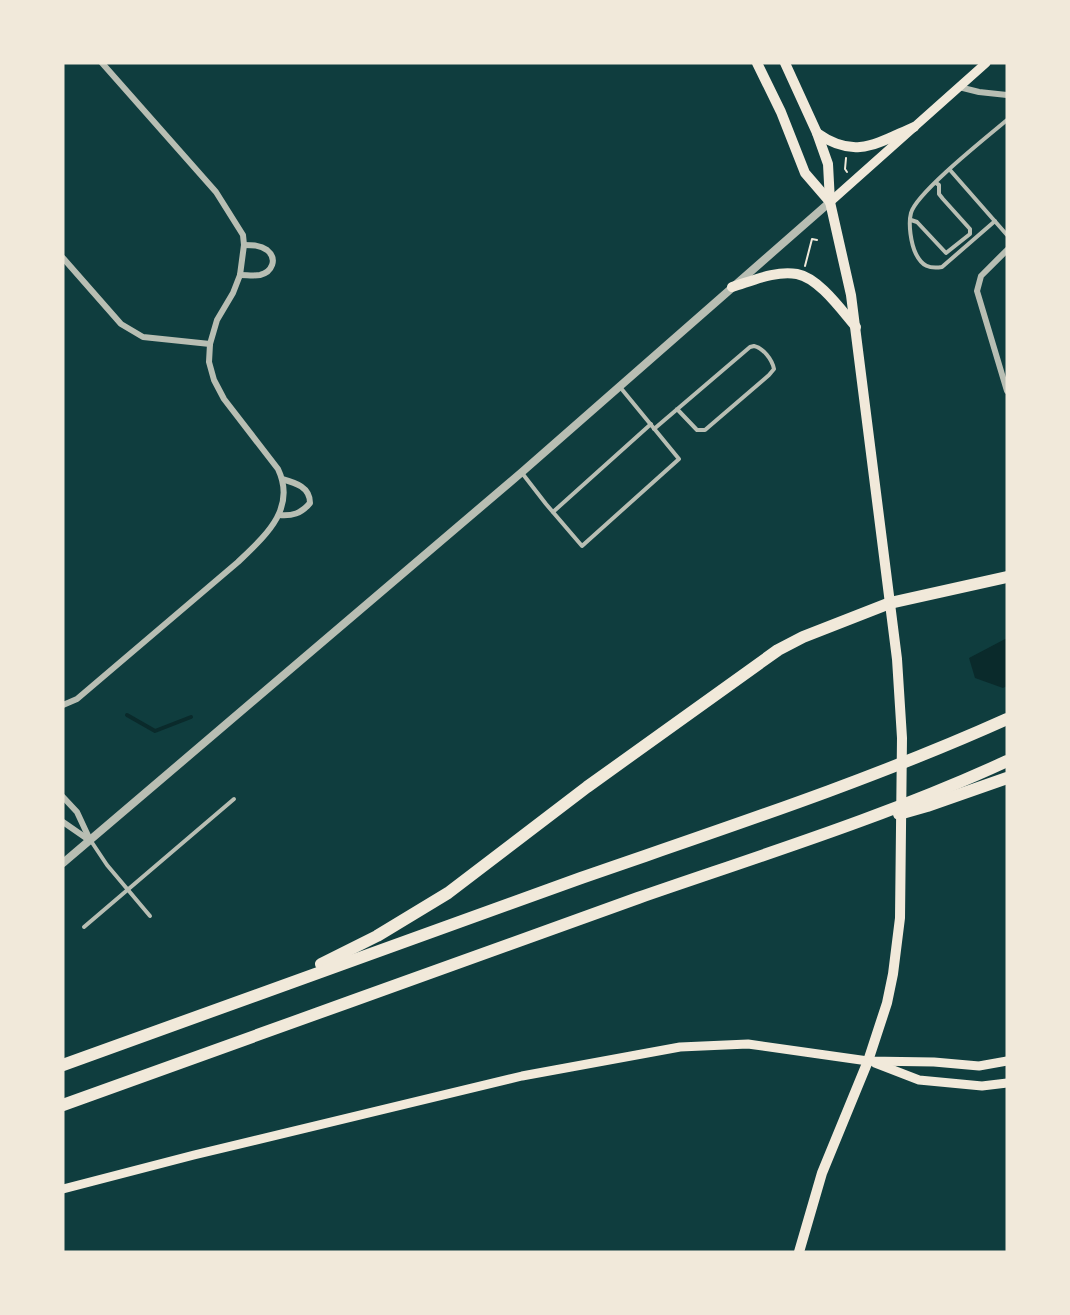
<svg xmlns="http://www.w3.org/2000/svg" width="1070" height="1315" font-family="'Golos Text',sans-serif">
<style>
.water{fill:#0a2a2b}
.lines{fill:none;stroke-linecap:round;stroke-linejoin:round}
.stream{stroke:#0a2a2b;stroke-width:4}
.path{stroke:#f1e9da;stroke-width:2}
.service{stroke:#b8beb3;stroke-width:4}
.minor{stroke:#b8beb3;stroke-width:6}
.tertiary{stroke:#b8beb3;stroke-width:8}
.secondary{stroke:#f1e9da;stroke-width:9}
.primary{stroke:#f1e9da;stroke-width:10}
.motorway{stroke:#f1e9da;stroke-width:12}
</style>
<rect width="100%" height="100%" fill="#0f3d3e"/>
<polygon class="water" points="1007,638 1007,686 1003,688 975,678 969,658"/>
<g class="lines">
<polyline class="stream" points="127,715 155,731 191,717"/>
<g class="path">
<polyline points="846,158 845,169 847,172"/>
<polyline points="805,266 812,239 817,240"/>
</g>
<g class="service">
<polyline points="950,170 1007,235"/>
<polyline points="911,220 917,222 946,253 970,234 970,229 943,199 939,194 939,185 936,183"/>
<path d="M995,221L942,267C929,269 922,266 916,254C911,244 908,224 911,213C916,193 988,136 1007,120"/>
<path d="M654,429L750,347L754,346C763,348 772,359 774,369L769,375L705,430H697L677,409"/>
<polyline points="522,473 546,504 582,546 679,459 620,387"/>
<polyline points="553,512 651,424"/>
<polyline points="91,841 107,865 150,916"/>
<polyline points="84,927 234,799"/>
</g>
<g class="minor">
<polyline points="959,87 979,92 1007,95"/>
<polyline points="1007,250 981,276 977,291 1007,391"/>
<polyline points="63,258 121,324 143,337 210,344"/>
<path d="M240,275C247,275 254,276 260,275C272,272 278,259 267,250C260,245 252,245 244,245"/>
<path d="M279,515C292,516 301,514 310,503C310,487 296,483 282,479"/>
<path d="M63,705L77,699L238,562C265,536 297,509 278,469L224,399L214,380L209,362L210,344L217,320L233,293L240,275L244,245L243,235L216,192L102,63"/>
<polyline points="63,797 77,812 90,840"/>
<polyline points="63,822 89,840"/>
</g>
<polyline class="tertiary" points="63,863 522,472 830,202"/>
<g class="secondary">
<polyline points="830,202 986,63"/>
<polyline points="875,1063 919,1080 982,1086 1007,1083"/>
<polyline points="63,1189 194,1155 522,1076 680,1047 748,1044 868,1061 934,1062 979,1066 1007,1061"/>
</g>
<g class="primary">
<polyline points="757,63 781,112 805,173 830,202"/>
<polyline points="785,63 817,133 828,164 830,202 851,295 897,659 902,738 900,918 893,974 887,1003 868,1061 822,1173 799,1252"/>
<path d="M817,133C855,160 877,143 914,127"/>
<path d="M732,287C752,281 776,270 797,274C819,278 842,311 856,327"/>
</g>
<g class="motorway">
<polyline points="899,814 927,806 1007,778"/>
<polyline points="321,964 377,936 448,893 587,787 778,650 803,637 890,603 1007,577"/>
<path d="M63,1065C236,1003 408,939 581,878C725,828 869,781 1007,719"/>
<path d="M63,1105C255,1037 446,966 638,898C762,855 888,816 1007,761"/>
</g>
</g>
<rect width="1070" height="1315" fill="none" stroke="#f1e9da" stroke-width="129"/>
</svg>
